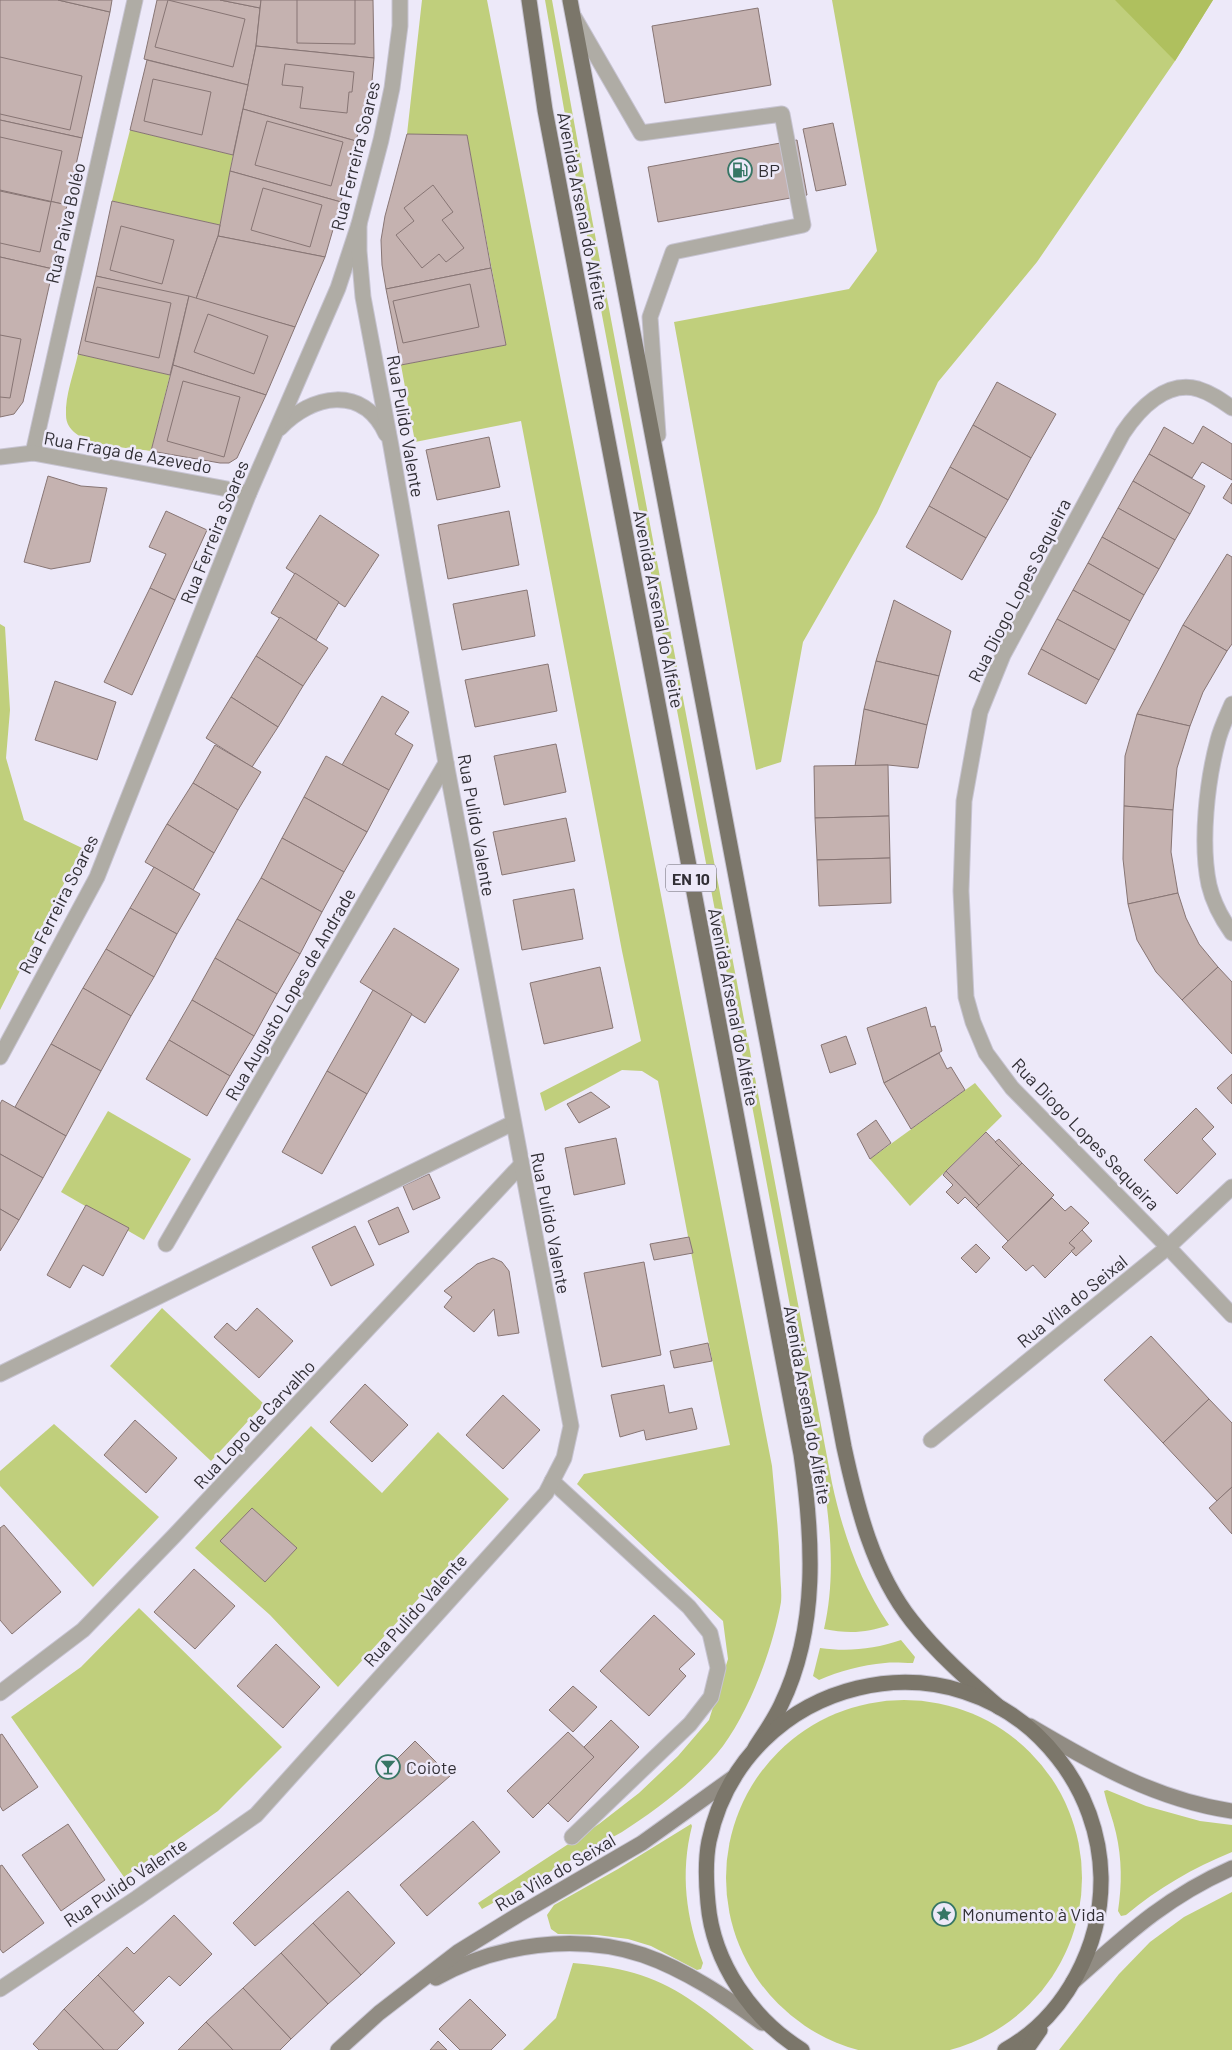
<svg xmlns="http://www.w3.org/2000/svg" width="1232" height="2050" font-family="Barlow,sans-serif">
<style>
.green{fill:#c0cf7c}
.forest{fill:#afc05e}
.building{fill:#c5b2b0;stroke:#877574}
.lines{fill:none;stroke-linecap:round;stroke-linejoin:round}
.service-casing{stroke:#c7c4d2;stroke-width:17}
.pedestrian-casing{stroke:#c7c4d2;stroke-width:17}
.minor-casing{stroke:#c7c4d2;stroke-width:17}
.secondary-casing{stroke:#c7c4d2;stroke-width:17}
.primary-casing{stroke:#c7c4d2;stroke-width:17}
.service{stroke:#afaca5;stroke-width:15}
.pedestrian{stroke:#afaca5;stroke-width:15}
.minor{stroke:#afaca5;stroke-width:15}
.secondary{stroke:#918c83;stroke-width:15}
.primary{stroke:#7b766a;stroke-width:15}
.labels{text-anchor:middle;dominant-baseline:central;stroke-width:5;stroke-linejoin:round;paint-order:stroke}
.shield{fill:#ede9f9;stroke:#696770;stroke-width:1}
.shield-label{font-size:16px;font-weight:bold;fill:#312f35}
.street-label{font-size:18px;fill:#312f35;stroke:#ede9f9}
.poi-label{font-size:18px;fill:#312f35;stroke:#ede9f9;text-anchor:start}
</style>
<rect width="100%" height="100%" fill="#ede9f9"/>
<g class="green">
<path d="M422,0H487L772,1466C775,1500 779,1534 780,1568C780,1579 782,1591 781,1602C773,1648 750,1709 723,1746C698,1779 656,1810 622,1832L482,1909L478,1903L599,1824L639,1793L678,1756L709,1720L728,1659L723,1621L577,1484L584,1474L730,1445C704,1325 682,1203 658,1081L642,1071L622,1070L545,1111L540,1093L641,1041L622,951L521,421L415,442L401,365L506,345L467,136L407,134Z"/>
<path d="M545,0H552L584,177L832,1483C843,1534 860,1582 889,1625C867,1633 848,1634 824,1629C835,1582 831,1532 824,1485L576,178Z"/>
<polygon points="832,0 1213,0 1175,61 1037,262 938,382 877,513 803,642 781,762 756,770 674,322 849,289 877,251"/>
<polygon points="130,130 233,155 220,225 112,201"/>
<path d="M78,354L170,375L151,451C127,447 66,447 66,415C65,395 74,373 78,354Z"/>
<polygon points="0,624 5,627 10,710 6,758 24,820 82,848 0,1010"/>
<polygon points="975,1083 1002,1116 910,1206 870,1159"/>
<polygon points="108,1111 191,1159 144,1240 61,1192"/>
<polygon points="162,1308 264,1404 211,1461 110,1366"/>
<polygon points="54,1424 159,1517 93,1587 0,1486 0,1471"/>
<polygon points="311,1426 382,1493 438,1432 509,1499 338,1687 270,1615 195,1548"/>
<polygon points="139,1608 282,1747 218,1811 124,1877 11,1717 81,1667"/>
<path d="M901,1640L915,1657L913,1663C903,1663 894,1662 885,1663C861,1665 840,1671 819,1680L813,1676L820,1648C849,1652 874,1649 901,1640Z"/>
<circle cx="904" cy="1878" r="178"/>
<path d="M1107,1790L1146,1806L1200,1821L1232,1825V1852C1193,1868 1158,1888 1126,1915L1121,1916L1118,1911C1122,1885 1122,1859 1116,1833C1113,1819 1107,1805 1104,1791Z"/>
<path d="M691,1824L692,1826C680,1873 686,1918 703,1963L701,1969L697,1970L651,1946L628,1939L597,1935L558,1934L551,1929L547,1915L554,1905L618,1869Z"/>
<polygon points="1232,1892 1232,2050 1059,2050 1119,1974 1150,1942 1184,1917"/>
<path d="M573,1963C594,1965 614,1967 634,1973C681,1986 718,2020 754,2050H523L556,2018Z"/>
</g>
<polygon class="forest" points="1115,0 1213,0 1175,61"/>
<g class="building">
<polygon points="0,0 58,0 110,12 82,138 0,120"/>
<polygon points="58,0 112,0 110,12"/>
<polygon points="157,0 220,0 260,8 256,46 248,85 144,59"/>
<polygon points="168,0 245,19 233,67 155,47"/>
<polygon points="220,0 261,0 260,8"/>
<polygon points="261,0 373,0 374,58 256,46"/>
<polygon points="297,0 355,0 355,44 297,43"/>
<polygon points="758,8 771,85 665,103 652,26"/>
<polygon points="256,46 374,58 372,81 356,141 243,109"/>
<polygon points="0,57 82,76 70,130 0,114"/>
<polygon points="147,60 248,85 233,155 130,130"/>
<polygon points="285,64 354,72 352,92 349,92 347,113 300,108 303,87 282,85"/>
<polygon points="153,79 211,92 202,135 144,121"/>
<polygon points="243,109 356,141 341,202 230,171"/>
<polygon points="0,120 82,138 67,205 0,190"/>
<polygon points="267,121 343,142 331,186 255,165"/>
<polygon points="833,123 846,185 816,191 803,129"/>
<polygon points="407,134 467,135 491,268 386,289 382,265 381,240 385,216"/>
<polygon points="0,137 62,151 51,202 0,191"/>
<polygon points="797,140 807,195 658,222 648,167"/>
<polygon points="230,171 341,202 325,257 218,236"/>
<polygon points="433,185 453,212 442,220 464,248 446,262 439,254 422,268 396,235 414,221 404,208"/>
<polygon points="263,188 322,205 310,247 251,230"/>
<polygon points="0,190 67,205 53,269 0,257"/>
<polygon points="0,191 51,202 40,252 0,243"/>
<polygon points="112,201 220,225 218,236 196,299 96,276"/>
<polygon points="121,226 174,240 162,284 110,270"/>
<polygon points="218,236 325,257 295,327 196,299"/>
<polygon points="0,257 53,269 23,402 14,414 0,417"/>
<polygon points="491,268 506,345 401,365 386,289"/>
<polygon points="96,276 189,296 170,375 78,354"/>
<polygon points="470,284 479,327 403,343 393,301"/>
<polygon points="97,287 171,303 159,358 85,341"/>
<polygon points="189,296 295,327 266,395 173,365"/>
<polygon points="208,314 268,336 254,374 194,352"/>
<polygon points="0,335 21,339 10,398 0,397"/>
<polygon points="173,365 266,395 237,458 229,463 220,463 151,451"/>
<polygon points="183,381 240,397 224,457 167,441"/>
<polygon points="997,382 1056,414 1031,458 973,425"/>
<polygon points="973,425 1031,458 1008,500 950,467"/>
<polygon points="1203,426 1232,444 1232,480 1202,462 1192,478 1149,454 1164,427 1193,444"/>
<polygon points="489,437 500,487 437,500 426,450"/>
<polygon points="1149,454 1205,486 1190,514 1133,481"/>
<polygon points="950,467 1008,500 986,538 929,506"/>
<polygon points="48,476 81,486 107,488 90,562 51,569 24,562"/>
<polygon points="1133,481 1190,514 1175,540 1118,508"/>
<polygon points="1232,483 1232,504 1223,498"/>
<polygon points="929,506 986,538 962,580 906,547"/>
<polygon points="1118,508 1175,540 1159,569 1102,537"/>
<polygon points="166,511 207,530 175,600 150,588 166,554 149,547"/>
<polygon points="509,511 519,565 448,579 438,525"/>
<polygon points="320,515 379,555 345,607 286,568"/>
<polygon points="1102,537 1159,569 1144,595 1088,563"/>
<polygon points="1227,554 1232,557 1232,644 1227,651 1183,625"/>
<polygon points="1088,563 1144,595 1130,621 1073,590"/>
<polygon points="295,573 339,602 316,640 271,613"/>
<polygon points="150,588 175,600 132,695 104,682"/>
<polygon points="527,590 535,636 462,650 453,604"/>
<polygon points="1073,590 1130,621 1115,650 1057,619"/>
<polygon points="894,600 951,631 939,676 876,661"/>
<polygon points="280,617 328,648 303,686 256,656"/>
<polygon points="1057,619 1115,650 1099,680 1041,649"/>
<polygon points="1183,625 1227,651 1203,692 1190,726 1137,714"/>
<polygon points="1041,649 1099,680 1086,704 1028,674"/>
<polygon points="256,656 303,686 278,727 231,697"/>
<polygon points="876,661 939,676 927,725 864,709"/>
<polygon points="548,664 557,711 475,727 465,680"/>
<polygon points="55,681 116,702 97,760 35,740"/>
<polygon points="382,696 409,712 395,734 413,745 389,790 342,765"/>
<polygon points="231,697 278,727 252,767 206,738"/>
<polygon points="864,709 927,725 918,768 888,765 855,766"/>
<polygon points="1137,714 1190,726 1177,768 1173,810 1124,806 1125,756"/>
<polygon points="556,744 566,792 504,805 494,756"/>
<polygon points="215,745 261,772 238,810 193,783"/>
<polygon points="326,756 389,790 367,832 304,797"/>
<polygon points="888,765 889,816 815,818 814,766"/>
<polygon points="193,783 238,810 214,853 167,824"/>
<polygon points="304,797 367,832 344,872 282,838"/>
<polygon points="1124,806 1173,810 1171,852 1178,893 1128,904 1123,859"/>
<polygon points="889,816 890,858 817,860 815,818"/>
<polygon points="566,818 575,861 502,875 493,832"/>
<polygon points="167,824 214,853 193,890 145,862"/>
<polygon points="282,838 344,872 322,912 261,878"/>
<polygon points="890,858 891,903 819,906 817,860"/>
<polygon points="154,867 200,894 177,934 130,908"/>
<polygon points="261,878 322,912 300,954 237,919"/>
<polygon points="574,889 583,939 522,950 513,900"/>
<polygon points="1178,893 1186,918 1199,944 1218,967 1182,1000 1156,972 1137,940 1128,904"/>
<polygon points="130,908 177,934 154,977 106,949"/>
<polygon points="237,919 300,954 277,994 215,958"/>
<polygon points="394,928 459,969 425,1023 360,982"/>
<polygon points="106,949 154,977 131,1016 83,988"/>
<polygon points="215,958 277,994 254,1036 192,1000"/>
<polygon points="600,967 613,1028 544,1044 530,983"/>
<polygon points="1218,967 1232,982 1232,1054 1182,1000"/>
<polygon points="83,988 131,1016 101,1071 51,1044"/>
<polygon points="373,990 412,1014 367,1094 327,1071"/>
<polygon points="192,1000 254,1036 230,1076 169,1040"/>
<polygon points="926,1007 931,1027 935,1026 942,1051 884,1083 867,1028"/>
<polygon points="846,1036 856,1064 830,1073 821,1045"/>
<polygon points="169,1040 230,1076 207,1116 146,1079"/>
<polygon points="51,1044 101,1071 66,1136 15,1107"/>
<polygon points="939,1053 947,1069 951,1067 965,1090 911,1129 884,1083"/>
<polygon points="327,1071 367,1094 322,1174 282,1152"/>
<polygon points="1232,1074 1232,1104 1217,1088"/>
<polygon points="591,1092 610,1107 579,1123 567,1104"/>
<polygon points="2,1100 66,1136 43,1178 0,1154 0,1104"/>
<polygon points="1196,1108 1214,1127 1202,1139 1216,1154 1177,1194 1144,1160"/>
<polygon points="876,1120 891,1143 870,1159 857,1134"/>
<polygon points="986,1132 1019,1166 979,1205 946,1171"/>
<polygon points="616,1138 625,1184 574,1195 565,1148"/>
<polygon points="999,1139 1022,1163 1019,1166 995,1142"/>
<polygon points="0,1154 43,1178 19,1220 0,1209"/>
<polygon points="1022,1163 1054,1195 1008,1241 976,1208"/>
<polygon points="946,1171 979,1205 976,1208 965,1197 958,1204 946,1192 953,1185 943,1175"/>
<polygon points="429,1174 440,1198 413,1210 403,1186"/>
<polygon points="1052,1198 1065,1211 1071,1206 1089,1223 1069,1243 1075,1248 1045,1278 1033,1265 1026,1271 1002,1247"/>
<polygon points="86,1205 129,1228 103,1276 83,1265 70,1288 47,1275"/>
<polygon points="398,1207 409,1232 379,1245 368,1221"/>
<polygon points="0,1209 19,1220 0,1251"/>
<polygon points="355,1226 374,1265 331,1286 312,1247"/>
<polygon points="1082,1230 1092,1241 1076,1256 1071,1251 1075,1248 1069,1243"/>
<polygon points="689,1237 693,1253 654,1260 650,1244"/>
<polygon points="976,1244 990,1258 976,1273 961,1258"/>
<polygon points="493,1258 502,1262 509,1271 519,1333 498,1336 494,1309 474,1332 444,1307 452,1297 444,1291 477,1264"/>
<polygon points="644,1262 661,1355 602,1367 584,1273"/>
<polygon points="257,1308 293,1341 259,1378 214,1337 227,1323 236,1331"/>
<polygon points="1151,1336 1209,1399 1163,1443 1104,1380"/>
<polygon points="708,1343 712,1361 674,1368 670,1351"/>
<polygon points="365,1384 408,1425 372,1462 330,1422"/>
<polygon points="664,1385 669,1413 692,1408 697,1429 646,1440 644,1430 620,1437 611,1395"/>
<polygon points="503,1395 540,1430 503,1469 466,1435"/>
<polygon points="1209,1399 1232,1423 1232,1487 1217,1501 1163,1443"/>
<polygon points="135,1420 177,1458 146,1493 104,1455"/>
<polygon points="1232,1487 1232,1534 1209,1508"/>
<polygon points="252,1508 297,1548 265,1582 220,1541"/>
<polygon points="4,1525 61,1592 12,1634 0,1620 0,1528"/>
<polygon points="194,1569 235,1606 195,1649 154,1612"/>
<polygon points="654,1615 695,1654 679,1669 686,1676 649,1716 600,1671"/>
<polygon points="276,1644 320,1687 283,1728 237,1686"/>
<polygon points="573,1686 597,1707 573,1732 549,1710"/>
<polygon points="611,1720 639,1747 568,1822 548,1803 594,1757 584,1747"/>
<polygon points="568,1732 594,1757 533,1818 507,1791"/>
<polygon points="2,1734 38,1787 3,1811 0,1806 0,1735"/>
<polygon points="415,1741 450,1776 255,1946 233,1923"/>
<polygon points="473,1821 500,1852 427,1916 400,1885"/>
<polygon points="68,1824 105,1880 61,1911 22,1855"/>
<polygon points="2,1865 44,1923 3,1953 0,1949 0,1866"/>
<polygon points="348,1891 395,1943 361,1975 313,1923"/>
<polygon points="174,1915 212,1954 180,1986 169,1976 133,2012 98,1975 127,1947 134,1954"/>
<polygon points="313,1923 361,1975 328,2004 281,1953"/>
<polygon points="281,1953 328,2004 291,2039 243,1988"/>
<polygon points="98,1975 144,2023 117,2050 104,2050 64,2009"/>
<polygon points="243,1988 291,2039 280,2050 233,2050 206,2022"/>
<polygon points="470,1999 506,2035 491,2050 460,2050 439,2029"/>
<polygon points="64,2009 104,2050 39,2050 33,2044"/>
<polygon points="206,2022 233,2050 178,2050"/>
<polygon points="438,2041 447,2050 430,2050"/>
</g>
<g class="lines">
<g class="service-casing">
<g id="service">
<polyline points="574,17 641,133 782,114 803,225 673,252 650,317 658,435"/>
<polyline points="552,1481 689,1607 710,1633 718,1668 711,1697 690,1724 572,1837"/>
</g>
</g>
<g class="pedestrian-casing">
<polyline id="pedestrian" points="0,1374 513,1123"/>
</g>
<g class="minor-casing">
<g id="minor">
<path d="M1232,408C1221,400 1211,393 1198,389C1166,380 1139,409 1123,433L1003,655L980,712L964,801L961,891L966,997L973,1022L986,1053L1012,1088L1168,1247L1232,1315"/>
<path d="M280,428C311,395 363,384 386,434"/>
<polyline points="33,453 135,0"/>
<polyline points="0,457 33,453 249,493"/>
<path d="M1232,704C1227,716 1221,728 1218,740C1207,781 1200,843 1209,885C1213,902 1222,919 1232,933"/>
<polyline points="0,1057 97,877 249,493 338,288 359,224 381,140 392,88 400,26 400,0"/>
<polyline points="166,1244 446,763"/>
<polyline points="931,1440 1168,1247 1232,1187"/>
<polyline points="0,1693 83,1630 174,1536 521,1165"/>
<polyline points="0,1989 137,1898 256,1815 546,1493 564,1458 571,1426 446,763 391,446 363,297 359,251 359,224"/>
</g>
</g>
<g class="secondary-casing">
<g id="secondary">
<path d="M1030,1726C1094,1764 1157,1800 1232,1811"/>
<path d="M436,1978C497,1944 576,1933 643,1955C686,1970 726,1997 762,2023"/>
<path d="M1073,1982C1126,1935 1166,1897 1232,1868"/>
<polyline points="338,2050 379,2013 458,1952 518,1915 642,1843 734,1777"/>
</g>
</g>
<g class="primary-casing">
<g id="primary">
<path d="M529,0L545,110L801,1454C813,1537 819,1627 781,1705C774,1720 764,1734 755,1748"/>
<path d="M570,0L844,1447C857,1507 873,1572 912,1621C937,1653 968,1680 999,1707"/>
<path d="M802,2050C752,2019 713,1963 708,1903C706,1882 705,1861 709,1841C744,1677 954,1625 1058,1758C1085,1792 1100,1834 1101,1877C1102,1945 1066,2016 1005,2050"/>
<polyline points="1026,2050 1040,2030"/>
</g>
</g>
<use href="#service" class="service"/>
<use href="#pedestrian" class="pedestrian"/>
<use href="#minor" class="minor"/>
<use href="#secondary" class="secondary"/>
<use href="#primary" class="primary"/>
</g>
<defs>
<g id="fuel-ring" transform="scale(1.25)"><circle r="9.5" fill="#ede9f9" stroke="#377665" stroke-width="1.5"/><path d="M-5.5-6h7V0h2V4h1.3V-2.5L3-4.5l.8-.8L6-3V5H2.5V1h-1V6h-7ZM-4.2-4.7v3.2H.2V-4.7Z" fill="#377665"/></g>
<g id="bar-ring" transform="scale(1.25)"><circle r="9.5" fill="#ede9f9" stroke="#377665" stroke-width="1.5"/><path d="M-6-5H6L.8 .8V4.5H3.5V6h-7V4.5H-.8V.8Z" fill="#377665"/></g>
<g id="sight-ring" transform="scale(1.25)"><circle r="9.5" fill="#ede9f9" stroke="#377665" stroke-width="1.5"/><path d="M0-6L1.8-2.2L6-1.7L2.9 1.2L3.7 5.4L0 3.3L-3.7 5.4L-2.9 1.2L-6-1.7L-1.8-2.2Z" fill="#377665"/></g>
</defs>
<g fill-rule="evenodd">
<use href="#fuel-ring" x="740" y="170"/>
<use href="#bar-ring" x="388" y="1767"/>
<use href="#sight-ring" x="944" y="1914"/>
</g>
<g class="labels">
<rect class="shield" x="666" y="864.5" width="50" height="27" rx="4"/>
<g class="shield-label">
<text x="691" y="878">EN 10</text>
</g>
<g class="street-label">
<text transform="translate(355 156) rotate(-76)">Rua Ferreira Soares</text>
<text transform="translate(583 211) rotate(79)">Avenida Arsenal do Alfeite</text>
<text transform="translate(65 223) rotate(-77)">Rua Paiva Boléo</text>
<text transform="translate(406 426) rotate(80)">Rua Pulido Valente</text>
<text transform="translate(128 452) rotate(10)">Rua Fraga de Azevedo</text>
<text transform="translate(214 532) rotate(-68)">Rua Ferreira Soares</text>
<text transform="translate(1019 590) rotate(-63)">Rua Diogo Lopes Sequeira</text>
<text transform="translate(659 609) rotate(79)">Avenida Arsenal do Alfeite</text>
<text transform="translate(477 825) rotate(80)">Rua Pulido Valente</text>
<text transform="translate(58 904) rotate(-63)">Rua Ferreira Soares</text>
<text transform="translate(290 994) rotate(-60)">Rua Augusto Lopes de Andrade</text>
<text transform="translate(734 1007) rotate(79)">Avenida Arsenal do Alfeite</text>
<text transform="translate(1086 1134) rotate(46)">Rua Diogo Lopes Sequeira</text>
<text transform="translate(551 1223) rotate(79)">Rua Pulido Valente</text>
<text transform="translate(1072 1301) rotate(-39)">Rua Vila do Seixal</text>
<text transform="translate(808 1405) rotate(80)">Avenida Arsenal do Alfeite</text>
<text transform="translate(254 1424) rotate(-47)">Rua Lopo de Carvalho</text>
<text transform="translate(415 1610) rotate(-48)">Rua Pulido Valente</text>
<text transform="translate(555 1872) rotate(-30)">Rua Vila do Seixal</text>
<text transform="translate(125 1882) rotate(-34)">Rua Pulido Valente</text>
</g>
<g class="poi-label">
<text x="758" y="170">BP</text>
<text x="406" y="1767">Coiote</text>
<text x="962" y="1914">Monumento à Vida</text>
</g>
</g>
</svg>
